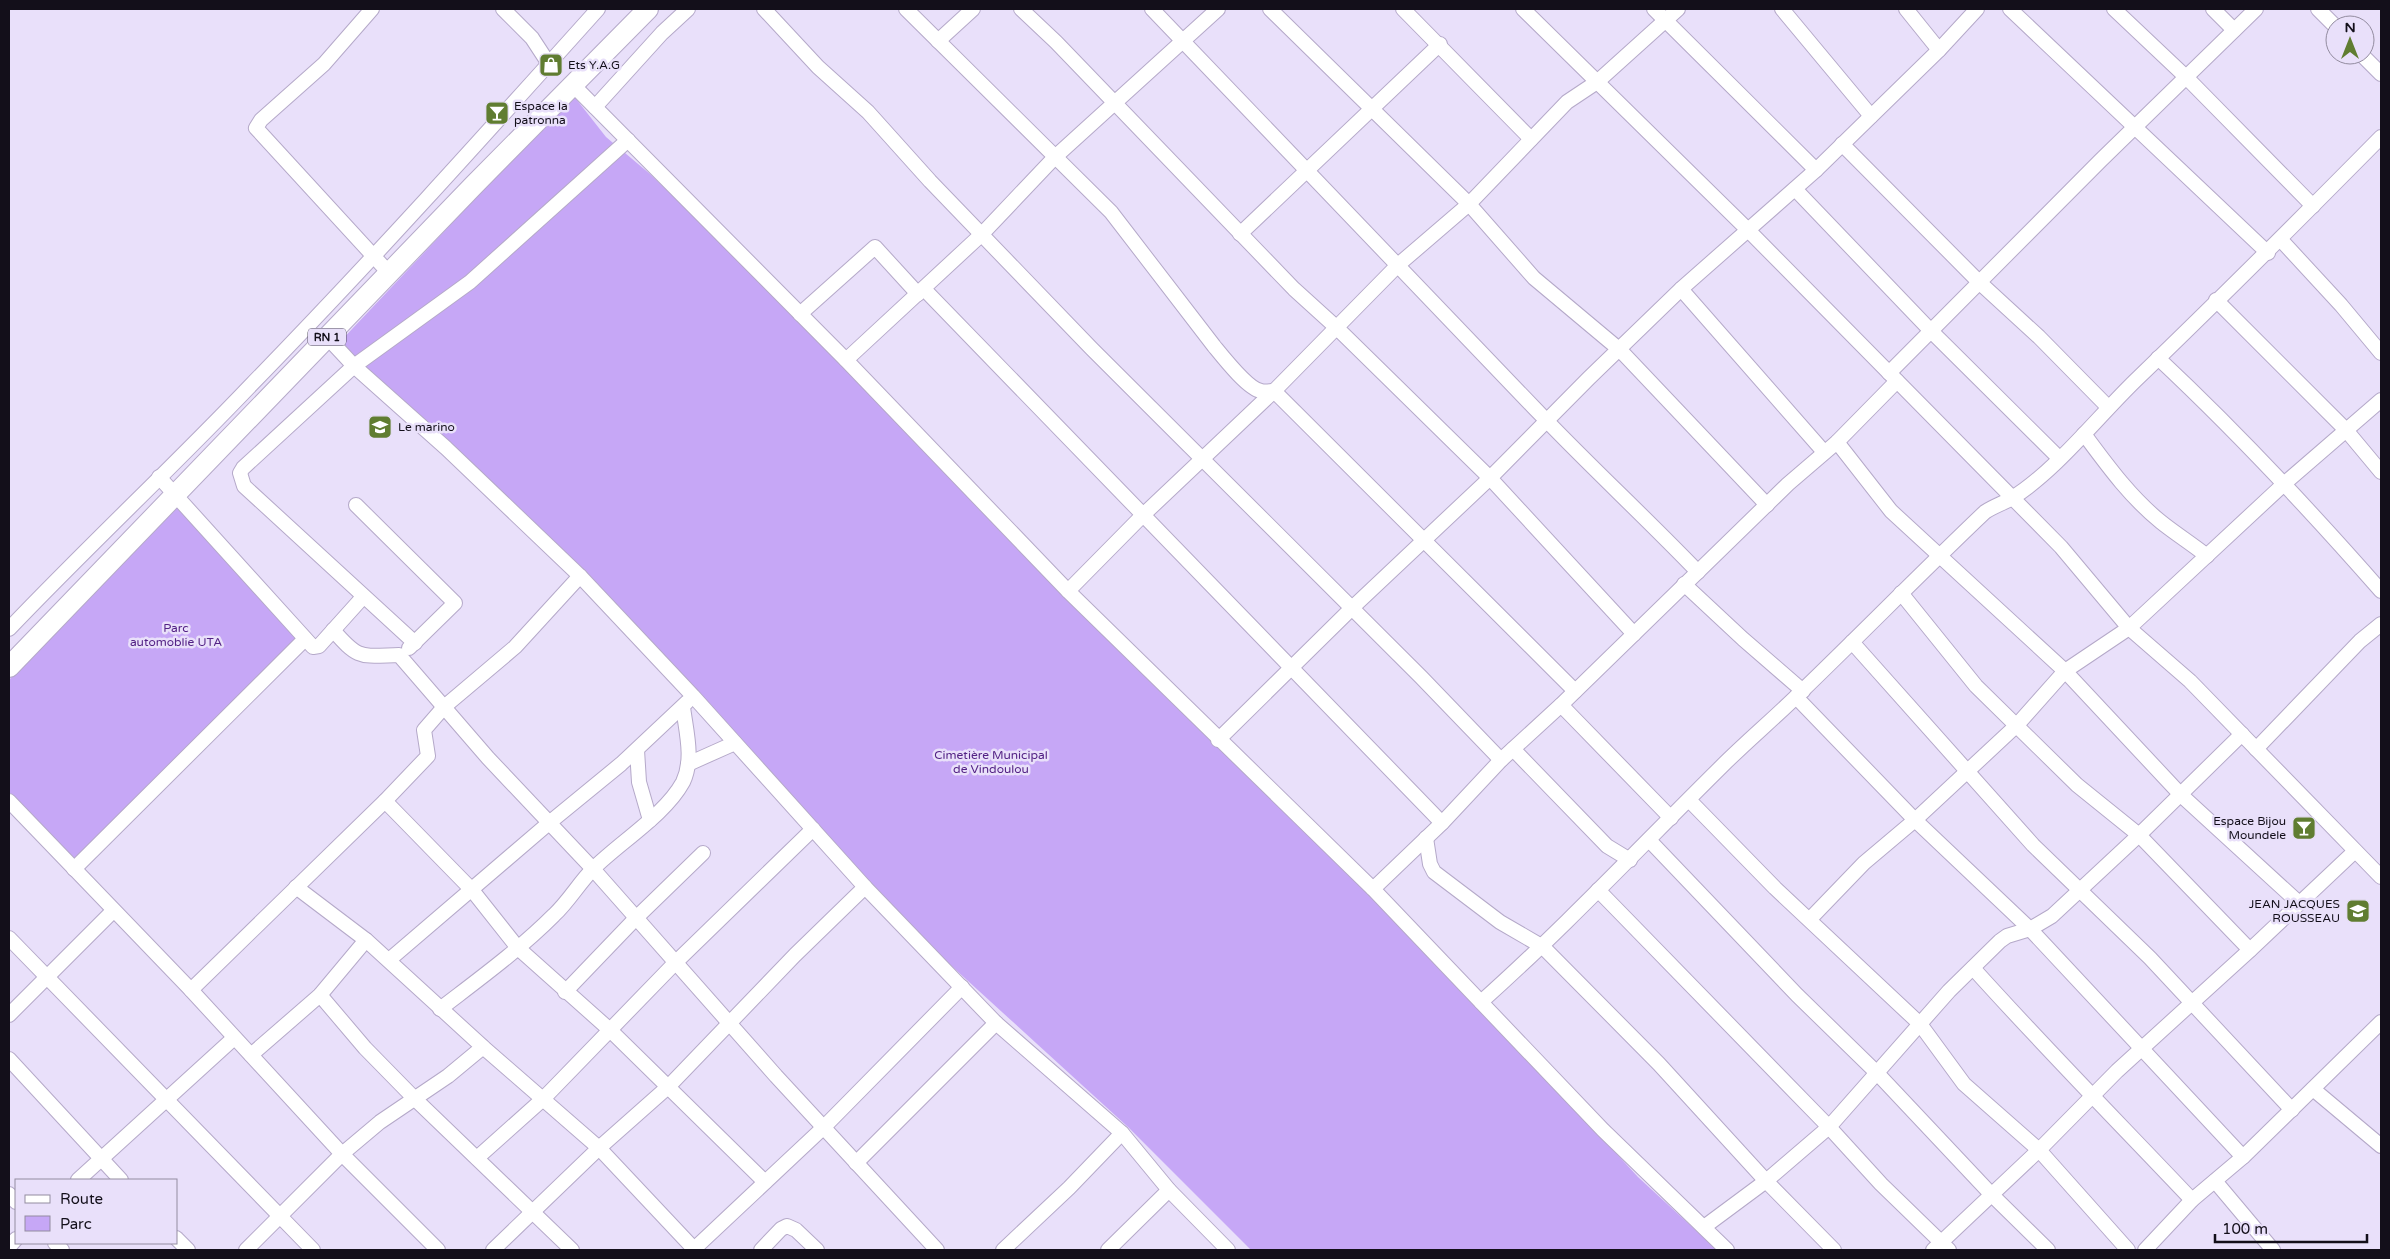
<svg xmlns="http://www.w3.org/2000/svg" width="2390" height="1259" font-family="'Varela Round',sans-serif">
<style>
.green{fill:#c6a7f6}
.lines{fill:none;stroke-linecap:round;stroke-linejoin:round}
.minor-casing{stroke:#b5a9c9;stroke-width:16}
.highway-casing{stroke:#b5a9c9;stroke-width:22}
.minor{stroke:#fff;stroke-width:14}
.highway{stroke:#fff;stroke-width:20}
.labels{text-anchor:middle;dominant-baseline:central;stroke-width:5;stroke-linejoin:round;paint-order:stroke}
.shield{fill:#e9e0fa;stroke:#534e5d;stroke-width:1}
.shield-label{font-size:11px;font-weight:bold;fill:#130f1a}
.poi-label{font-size:12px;fill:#130f1a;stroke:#e9e0fa;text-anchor:start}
.park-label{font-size:12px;fill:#532285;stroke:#e9e0fa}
</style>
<rect width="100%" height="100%" fill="#e9e0fa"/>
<g class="green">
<polygon points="573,95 606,137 650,174 876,392 1373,889 1638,1177 1717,1250 1251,1250 1128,1127 865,887 580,576 336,346"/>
<polygon points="178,507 301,635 73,861 9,792 9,680"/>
</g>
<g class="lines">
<g class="minor-casing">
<g id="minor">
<polyline points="372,9 324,64 261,120 256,128 390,274"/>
<polyline points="503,9 532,38 549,64"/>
<polyline points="764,9 818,67 868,112 930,181 1092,349 1421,677 1501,760"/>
<path d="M906,9L1111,212L1214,346C1223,357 1248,389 1261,391C1265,392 1270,391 1274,391L1575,691"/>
<polyline points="1021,9 1056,42 1294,289 1337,328 1490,478 1634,634"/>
<path d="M1152,9C1282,146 1413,283 1545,419C1595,471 1648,520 1698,572"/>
<polyline points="1270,9 1469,204 1534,278 1620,350 1767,505"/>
<polyline points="1403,9 1531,139"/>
<polyline points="1523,9 1748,230 2061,547 2129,628 2190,681 2381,877"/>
<polyline points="1654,9 1816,170"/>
<polyline points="1782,9 1871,116"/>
<polyline points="1906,9 1939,50"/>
<polyline points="2010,9 2268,253"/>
<polyline points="2114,9 2186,77 2313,206"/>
<polyline points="2213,9 2234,30"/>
<polyline points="2318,9 2335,26"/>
<polyline points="938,41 973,9"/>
<polyline points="2362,55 2381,74"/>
<polyline points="573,85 846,360 1068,591 1373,889 1603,1130 1727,1250"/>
<polyline points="595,107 662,33 688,9"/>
<polyline points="1842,144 1979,282 2039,337 2108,407"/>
<polyline points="1795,189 1931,331 2059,458"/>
<polyline points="1240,234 1440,44"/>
<polyline points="2281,240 2341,305 2381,353"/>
<polyline points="924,289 1442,823"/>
<polyline points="1681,289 1824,452"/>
<polyline points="2216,300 2346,430 2381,472"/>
<polyline points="800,314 875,247 918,294"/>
<polyline points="327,337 354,366 446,448 580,576 693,696 865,887 996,1023 1122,1133 1169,1190 1228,1250"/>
<path d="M2158,358C2237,432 2310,510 2381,591"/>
<polyline points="846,360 982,234 1055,157 1218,9"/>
<polyline points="1889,373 2101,160 2256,9"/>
<path d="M2084,434C2107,465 2130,497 2161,522C2176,534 2192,544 2207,556"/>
<polyline points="1837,442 1891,511 2065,671 2181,795 2299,903"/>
<polyline points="159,477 313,647 319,646 363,597"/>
<polyline points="356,505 455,603 409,648"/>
<polyline points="1684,584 1743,639 1803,691"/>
<polyline points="1068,591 1142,516 1274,391 1398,265 1469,204 1567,102 1597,82 1678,9"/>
<polyline points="1901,593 1976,686 2077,785 2139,835 2250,950"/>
<path d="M9,629C88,546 172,468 251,385C370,263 484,136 598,9"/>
<path d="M333,630C359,660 360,656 399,655L488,758L593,869L776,1076L937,1250"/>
<polyline points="1852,642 2033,845 2150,958 2292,1110"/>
<polyline points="415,643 244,486 240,473 243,468 354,366 470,282 628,140"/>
<polyline points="1796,697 1915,820 2030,929 2243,1157"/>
<polyline points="1561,705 1671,818"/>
<polyline points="1218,740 1352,608 1490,478 1589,378 1681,289 1816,170 1939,50 1977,9"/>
<polyline points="1513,749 1607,846 1630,860"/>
<polyline points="2256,749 2360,641 2381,624"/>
<polyline points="637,750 639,782 650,820"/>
<polyline points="688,764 735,743"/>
<polyline points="9,801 191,990 342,1154 438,1250"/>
<polyline points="385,801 472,890 518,948 610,1030 765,1182"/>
<polyline points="1690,801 1775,888 1920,1024 1964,1084 2039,1150 2128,1250"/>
<polyline points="1426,838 1430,864 1434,872 1500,922 1543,947 1659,1064 1766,1181 1834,1250"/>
<polyline points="1649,840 1797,995 1877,1073 1990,1193 2048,1250"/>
<polyline points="74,869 305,639"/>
<polyline points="296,887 366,940 483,1047 599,1148 695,1250"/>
<polyline points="1373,889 1442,823 1501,760 1561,705 1788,484 1837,442 1897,381"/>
<polyline points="1598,890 1829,1127 1881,1184 1949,1250"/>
<polyline points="1810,919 1864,863 1915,820 2017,725 2065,671 2129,628 2285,483 2381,400"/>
<polyline points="9,938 313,1250"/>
<polyline points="389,960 549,823 621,764 687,702"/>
<path d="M1973,968C2044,1047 2119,1123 2192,1200"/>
<polyline points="191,990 385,801 428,756 424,730 444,707 515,647 580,576"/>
<polyline points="565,992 636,918 703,853"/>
<polyline points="320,995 365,1048 414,1098 572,1250"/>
<path d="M1481,1002C1565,927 1641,846 1721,767C1748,740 1777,716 1804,689C1865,630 1924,570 1985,512C1994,506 2004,503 2012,498C2056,471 2100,414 2139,377C2221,298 2301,218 2381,137"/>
<path d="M440,1009C479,979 519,950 554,915C569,901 579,883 593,869C620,842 665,815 683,782C694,759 686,731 683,707"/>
<polyline points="9,1015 113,911"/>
<polyline points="251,1055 320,995 366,940"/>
<polyline points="9,1059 121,1180"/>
<polyline points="2313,1089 2381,1146"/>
<polyline points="477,1158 543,1099 675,963 813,829"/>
<polyline points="856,1163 996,1023"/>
<polyline points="78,1180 234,1038"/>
<polyline points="2215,1181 2273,1250"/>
<polyline points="9,1194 16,1202"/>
<polyline points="1704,1227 1766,1181 1829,1127 1949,991 2000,941 2007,936 2030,929 2052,916 2139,835 2242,734"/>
<polyline points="176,1238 188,1250"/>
<polyline points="55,1243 62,1250"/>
<polyline points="9,1247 16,1239"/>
<polyline points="246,1250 342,1154 380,1122 448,1076 483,1047"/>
<polyline points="493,1250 599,1148 669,1086 795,955 865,887"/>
<polyline points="693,1250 824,1127 962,987"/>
<polyline points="761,1250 781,1229 787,1226 796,1230 817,1250"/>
<polyline points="1003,1250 1069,1188 1122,1133"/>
<polyline points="1108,1250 1169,1190"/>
<polyline points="1933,1250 2039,1150 2117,1071 2250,950 2355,851"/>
<polyline points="2145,1250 2192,1200 2243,1157 2381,1022"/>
</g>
</g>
<g class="highway-casing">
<polyline id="highway" points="9,667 474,185 648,9"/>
</g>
<use href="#minor" class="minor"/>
<use href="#highway" class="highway"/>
</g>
<defs>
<g id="shop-square" transform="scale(1.25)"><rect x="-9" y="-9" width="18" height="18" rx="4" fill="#607d31" stroke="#e9e0fa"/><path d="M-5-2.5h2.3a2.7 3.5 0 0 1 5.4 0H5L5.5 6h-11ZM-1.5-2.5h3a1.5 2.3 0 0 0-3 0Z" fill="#fff"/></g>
<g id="bar-square" transform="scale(1.25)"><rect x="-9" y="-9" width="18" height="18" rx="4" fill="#607d31" stroke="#e9e0fa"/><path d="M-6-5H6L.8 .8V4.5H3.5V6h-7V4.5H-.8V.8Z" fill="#fff"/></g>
<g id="school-square" transform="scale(1.25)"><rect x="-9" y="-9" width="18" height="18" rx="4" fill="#607d31" stroke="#e9e0fa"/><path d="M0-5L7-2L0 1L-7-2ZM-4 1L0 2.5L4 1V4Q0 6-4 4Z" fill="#fff"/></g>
</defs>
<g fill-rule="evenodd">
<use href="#shop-square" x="551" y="65"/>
<use href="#bar-square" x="497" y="113"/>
<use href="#school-square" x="380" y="427"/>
<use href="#bar-square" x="2304" y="828"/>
<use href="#school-square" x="2358" y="911"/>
</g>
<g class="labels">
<rect class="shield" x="308" y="328.5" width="38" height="17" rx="4"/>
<g class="shield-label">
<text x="327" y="337">RN 1</text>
</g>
<g class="poi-label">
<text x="568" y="65">Ets Y.A.G</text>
<text x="514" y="106">Espace la<tspan x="514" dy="14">patronna</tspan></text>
<text x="398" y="427">Le marino</text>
<text x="2286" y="821" text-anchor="end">Espace Bijou<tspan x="2286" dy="14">Moundele</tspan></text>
<text x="2340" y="904" text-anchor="end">JEAN JACQUES<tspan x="2340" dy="14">ROUSSEAU</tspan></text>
</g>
<g class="park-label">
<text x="176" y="628">Parc<tspan x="176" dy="14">automoblie UTA</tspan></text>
<text x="991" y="755">Cimetière Municipal<tspan x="991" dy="14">de Vindoulou</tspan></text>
</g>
</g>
<rect width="2390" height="1259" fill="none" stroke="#130f1a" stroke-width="20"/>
<rect x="15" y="1179" width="162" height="65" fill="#e9e0fa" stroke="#938ca0"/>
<rect x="25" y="1195" width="25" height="8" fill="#ffffff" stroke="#938ca0"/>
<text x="60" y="1204" font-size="15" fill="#130f1a">Route</text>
<rect x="25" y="1216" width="25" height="15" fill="#c6a7f6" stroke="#938ca0"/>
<text x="60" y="1229" font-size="15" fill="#130f1a">Parc</text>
<g transform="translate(2350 40)"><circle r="24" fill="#e9e0fa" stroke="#938ca0"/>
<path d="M0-4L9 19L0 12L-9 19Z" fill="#607d31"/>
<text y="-8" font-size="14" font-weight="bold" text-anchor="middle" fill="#130f1a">N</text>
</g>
<path d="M2215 1234v8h152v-8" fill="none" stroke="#130f1a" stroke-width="2.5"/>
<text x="2222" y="1234" font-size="15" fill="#130f1a" stroke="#e9e0fa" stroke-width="4" paint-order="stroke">100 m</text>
</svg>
